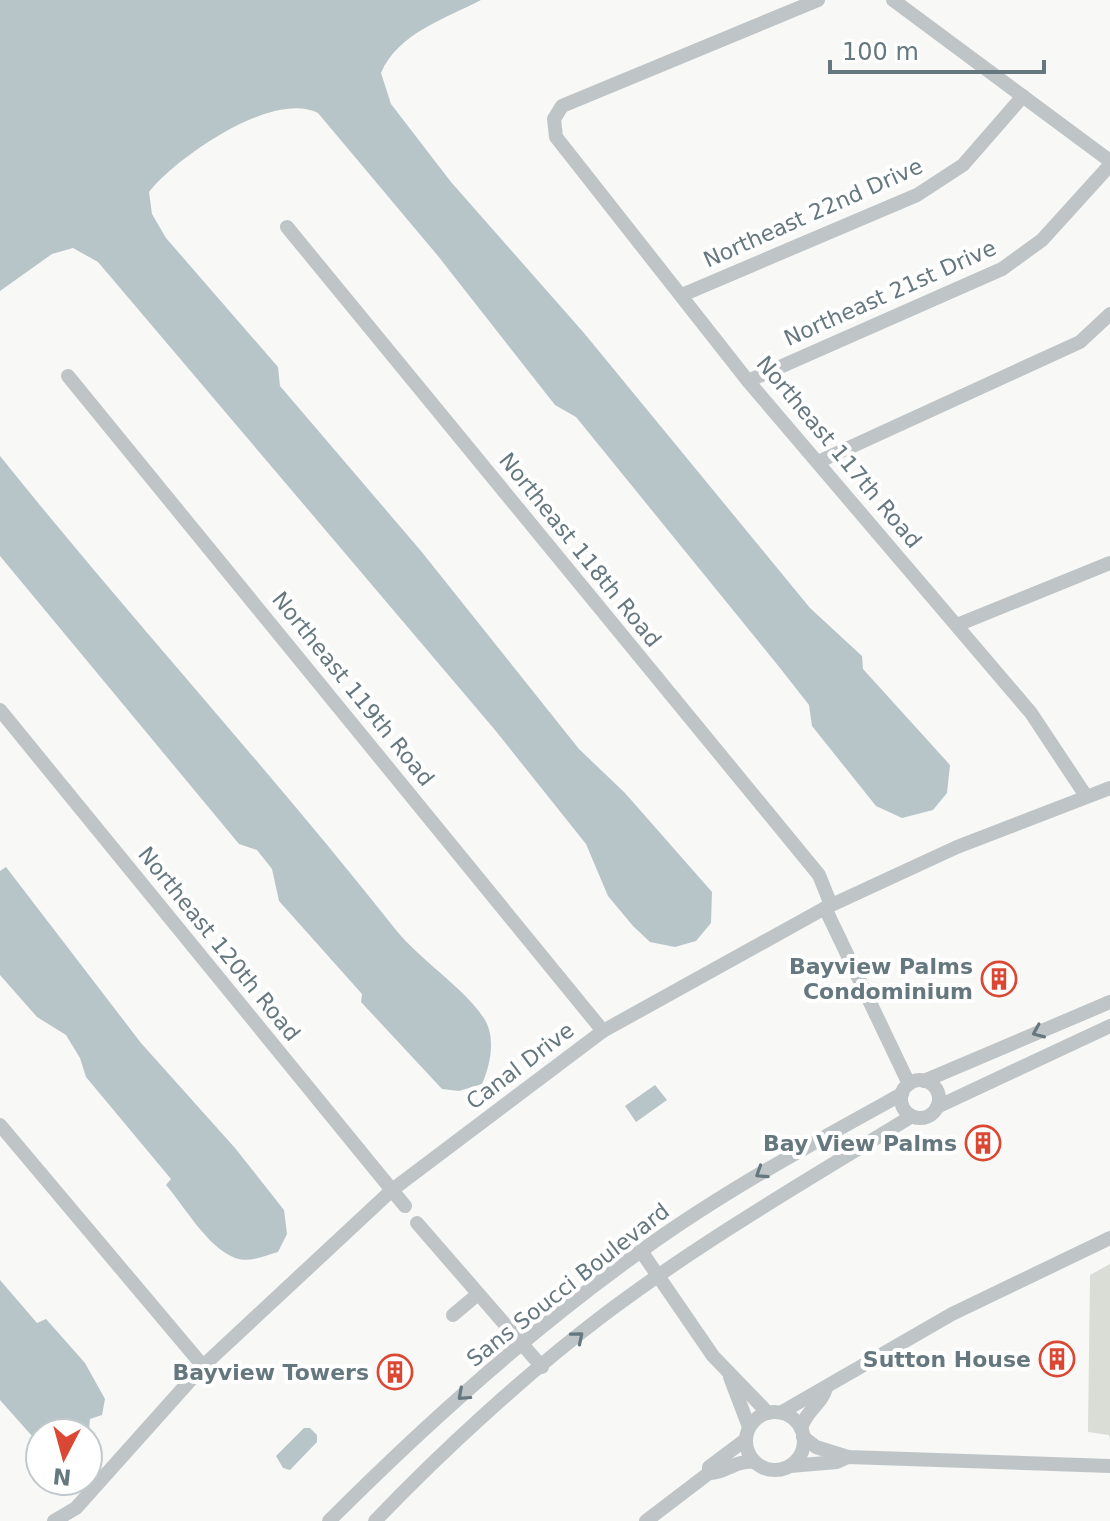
<svg xmlns="http://www.w3.org/2000/svg" width="1110" height="1521" font-family="'DejaVu Sans',sans-serif">
<style>
.green{fill:#d9ddd5}
.water{fill:#b8c5c8}
.lines{fill:none;stroke-linecap:round;stroke-linejoin:round}
.minor{stroke:#bfc5c7;stroke-width:14}
.oneway{stroke:#65777f}
.labels{text-anchor:middle;dominant-baseline:central;stroke-width:8;stroke-linejoin:round;paint-order:stroke}
.street-label{font-size:22px;fill:#65777f;stroke:#fff}
.poi-label{font-size:22px;font-weight:bold;fill:#65777f;stroke:#fff;text-anchor:end}
</style>
<rect width="100%" height="100%" fill="#f8f8f6"/>
<polygon class="green" points="1110,1264 1110,1440 1109,1435 1088,1432 1090,1275"/>
<g class="water">
<path d="M0,0H481C445,19 398,33 381,73L391,104L451,182L584,333L810,608L862,656L863,669L950,765L947,793L933,810L902,818L876,806L812,726L809,705L780,668L576,417L555,405L438,256L318,113C273,90 177,157 149,192L152,214L166,238L278,367L280,386L421,551L579,749L625,793L712,892L711,923L696,941L675,947L650,942L633,926L608,896L586,844L495,730L98,262L73,248L52,254L0,291Z"/>
<path d="M0,456C129,617 268,768 396,930C421,961 466,989 485,1020C496,1039 490,1066 482,1084L459,1091L442,1089L361,1002L362,994L279,901L272,869L257,850L239,844L0,556Z"/>
<path d="M6,867L141,1043L235,1148L284,1210L287,1234L278,1252C264,1256 249,1263 235,1258C207,1247 185,1207 166,1185L171,1179L86,1077L80,1058L66,1035L37,1017L0,975V871Z"/>
<polygon points="655,1085 667,1100 636,1122 625,1106"/>
<polygon points="0,1280 37,1323 46,1319 85,1363 105,1399 102,1415 90,1419 88,1439 88,1433 40,1433 40,1445 0,1400"/>
<polygon points="304,1428 310,1428 317,1435 317,1442 290,1470 283,1468 276,1456"/>
</g>
<g class="lines">
<g class="minor">
<polyline points="818,0 562,106 554,119 556,137 748,381 1031,713 1086,796"/>
<polyline points="893,0 1110,161"/>
<polyline points="287,227 819,875 831,905"/>
<polyline points="682,295 917,195 963,165 1023,96"/>
<polyline points="68,376 603,1031"/>
<polyline points="748,381 1002,269 1042,240 1110,165"/>
<polyline points="820,461 1080,342 1110,314"/>
<polyline points="957,625 1110,563"/>
<polyline points="0,710 405,1206"/>
<polyline points="825,908 909,1084"/>
<circle cx="920" cy="1099" r="19"/>
<polyline points="924,1081 1110,1002"/>
<polyline points="937,1107 1110,1026"/>
<polyline points="0,1125 203,1366"/>
<polyline points="417,1223 542,1367"/>
<polyline points="641,1251 713,1356 768,1413"/>
<polyline points="453,1315 478,1294"/>
<polyline points="730,1377 749,1427"/>
<polyline points="782,1412 952,1314 1110,1238"/>
<circle cx="775" cy="1441" r="29"/>
<path d="M801,1429C805,1411 822,1404 826,1388"/>
<polyline points="803,1437 816,1447 848,1457 1110,1466"/>
<polyline points="790,1466 837,1462 848,1457"/>
<polyline points="709,1473 709,1467 745,1440"/>
<polyline points="54,1521 76,1508 203,1366 392,1190 603,1031 825,908 957,847 1110,788"/>
<path d="M329,1521C426,1424 529,1331 641,1251C724,1191 813,1143 902,1094"/>
<path d="M375,1521C443,1450 527,1373 605,1314C702,1241 809,1179 912,1116"/>
<path d="M646,1521L709,1473C727,1473 733,1460 755,1462"/>
</g>
</g>
<defs><path id="oneway-chevron" d="M-2-3.5L2.5 0L-2 3.5" fill="none" stroke-width="1.6" stroke-linecap="round" stroke-linejoin="round" transform="scale(2)"/></defs>
<g class="oneway">
<use href="#oneway-chevron" transform="translate(1038 1032) rotate(157)"/>
<use href="#oneway-chevron" transform="translate(761 1173) rotate(147)"/>
<use href="#oneway-chevron" transform="translate(578 1337) rotate(-40)"/>
<use href="#oneway-chevron" transform="translate(463 1395) rotate(138)"/>
</g>
<defs>
<g id="building-ring" transform="scale(1.8)"><circle r="9.5" fill="#fff" stroke="#da4834" stroke-width="1.5"/><path d="M-4-6H4V6H1V3H-1V6H-4ZM-2.5-4.3h1.7v1.8h-1.7ZM.8-4.3h1.7v1.8H.8ZM-2.5-1h1.7V.8h-1.7ZM.8-1h1.7V.8H.8Z" fill="#da4834"/></g>
</defs>
<g fill-rule="evenodd">
<use href="#building-ring" x="999" y="979"/>
<use href="#building-ring" x="983" y="1143"/>
<use href="#building-ring" x="1057" y="1359"/>
<use href="#building-ring" x="395" y="1372"/>
</g>
<g class="labels">
<g class="street-label">
<text transform="translate(813 213) rotate(-24)">Northeast 22nd Drive</text>
<text transform="translate(890 293) rotate(-24)">Northeast 21st Drive</text>
<text transform="translate(839 452) rotate(50)">Northeast 117th Road</text>
<text transform="translate(580 550) rotate(51)">Northeast 118th Road</text>
<text transform="translate(353 689) rotate(51)">Northeast 119th Road</text>
<text transform="translate(219 944) rotate(51)">Northeast 120th Road</text>
<text transform="translate(520 1066) rotate(-37)">Canal Drive</text>
<text transform="translate(568 1285) rotate(-38)">Sans Soucci Boulevard</text>
</g>
<g class="poi-label">
<text x="973" y="966">Bayview Palms<tspan x="973" dy="25">Condominium</tspan></text>
<text x="957" y="1143">Bay View Palms</text>
<text x="1031" y="1359">Sutton House</text>
<text x="369" y="1372">Bayview Towers</text>
</g>
</g>
<g transform="translate(64 1457) rotate(186)"><circle r="38" fill="#ffffff" stroke="#c1c9cc" stroke-width="2"/>
<path d="M0-6L14 30L0 20L-14 30Z" fill="#da4834"/>
<text y="-12" font-size="22" font-weight="bold" text-anchor="middle" fill="#65777f">N</text>
</g>
<path d="M830 60v12h214v-12" fill="none" stroke="#65777f" stroke-width="4"/>
<text x="842" y="60" font-size="24" fill="#65777f" stroke="#ffffff" stroke-width="6" paint-order="stroke">100 m</text>
</svg>
